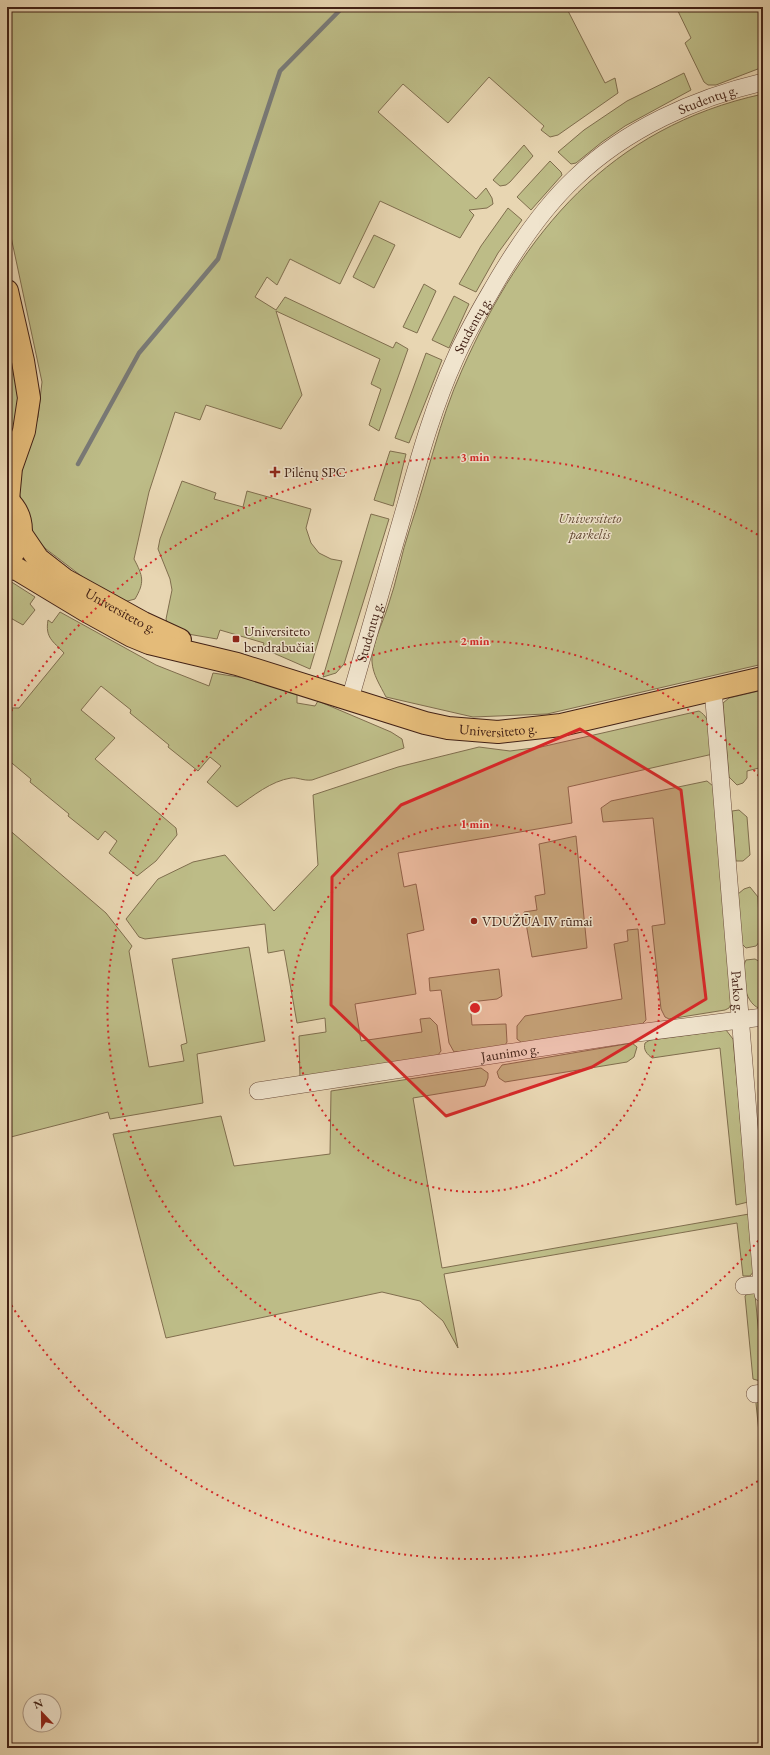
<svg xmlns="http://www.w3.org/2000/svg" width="770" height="1755" font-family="'EB Garamond',serif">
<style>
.green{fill:#bdbc87;stroke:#806e4e}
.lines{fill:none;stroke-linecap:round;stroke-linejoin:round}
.stream{stroke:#797a77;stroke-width:4.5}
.minor-casing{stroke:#6c4e3c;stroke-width:18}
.major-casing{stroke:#422115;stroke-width:24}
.highway-casing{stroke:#422115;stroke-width:24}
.minor{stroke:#f0e4cd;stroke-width:17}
.major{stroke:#e4bb79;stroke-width:22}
.highway{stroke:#e4bb79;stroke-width:22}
.marked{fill:#d62828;fill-opacity:0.2;stroke:#d62828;stroke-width:3;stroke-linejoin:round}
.ring{fill:none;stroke:#d62828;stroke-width:2;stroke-dasharray:2 4}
.poi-dot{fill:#8f2418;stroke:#f0e4cd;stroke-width:1.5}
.labels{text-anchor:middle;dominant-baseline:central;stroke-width:3;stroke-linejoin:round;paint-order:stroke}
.street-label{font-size:14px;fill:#422115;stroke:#f0e4cd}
.poi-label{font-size:14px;fill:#422115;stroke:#f0e4cd;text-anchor:start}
.park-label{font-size:14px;font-style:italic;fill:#614832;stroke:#f0e4cd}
.centre{fill:#d62828;stroke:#f0e4cd;stroke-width:2}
.ring-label{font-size:12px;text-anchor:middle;font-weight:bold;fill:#d62828;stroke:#f0e4cd;stroke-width:3;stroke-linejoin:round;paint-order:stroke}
</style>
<rect width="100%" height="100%" fill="#e8d6b2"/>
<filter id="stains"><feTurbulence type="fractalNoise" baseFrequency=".005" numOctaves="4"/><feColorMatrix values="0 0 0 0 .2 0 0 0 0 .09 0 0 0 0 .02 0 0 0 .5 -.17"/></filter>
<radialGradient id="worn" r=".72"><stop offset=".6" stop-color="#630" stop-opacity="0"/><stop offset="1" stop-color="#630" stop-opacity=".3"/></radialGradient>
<g class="green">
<path d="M7,7H566L605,83L615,78L618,93L558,135L550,137L541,130L544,126L489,77L448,123L403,84L378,112L476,199L486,188L492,198L493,204L487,208L469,210L474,215L460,238L380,201L340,284L290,259L277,285L267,277L255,297L276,310L285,297L393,348L396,342L408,349L379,431L369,425L381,389L371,384L380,359L276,311L302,395L281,429L206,405L200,420L175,412L149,492L134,559C143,576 145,582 135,599L124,602L84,578L46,549L34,536L17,487L38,417L42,382L7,218Z"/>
<polygon points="676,7 763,7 763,67 716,85 708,85 704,82 685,43 691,38"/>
<polygon points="684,73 691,90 625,126 602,142 576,163 571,164 558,152 584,130 627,101"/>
<path d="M763,94V664L547,714L473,717L386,697C380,685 373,675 372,662C370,648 384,620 388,606C397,581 401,554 410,528C428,475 439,421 462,370C523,232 610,127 763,94Z"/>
<polygon points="524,145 533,156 510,182 506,185 500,186 493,180"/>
<polygon points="550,161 561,172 562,175 531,210 517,197"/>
<polygon points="508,208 522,220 498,253 476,292 459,284 481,246"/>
<polygon points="374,235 395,245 374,288 353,277"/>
<polygon points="424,284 436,291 417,333 403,327"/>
<polygon points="454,296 469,304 449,348 432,340"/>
<polygon points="7,330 20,399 17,429 7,452"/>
<polygon points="426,353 442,360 409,443 395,438"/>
<polygon points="390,451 406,454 393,506 374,500"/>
<polygon points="182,481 216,493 214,499 243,507 247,491 311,509 306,528 311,543 319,553 331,559 342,561 310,669 262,648 264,643 220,630 217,639 176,632 168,625 166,619 172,590 170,579 158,549 160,539"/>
<polygon points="371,514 389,519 344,664 336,673 323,677"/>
<polygon points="7,581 10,581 35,597 30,604 35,610 23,625 7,616"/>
<path d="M60,612L156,665L209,686L213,673L251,679L297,693V703L315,706L318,701L391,732L402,739L404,748L312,780C303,781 297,777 291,778C271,781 253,796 237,807L207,782L221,766L210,757L198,771L168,747L169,745L130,713L131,710L101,686L81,710L115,738L95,759L176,828L177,835L156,861L137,876L109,853L117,841L105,831L98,840L68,816L69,814L30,782L31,779L7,759V708H19L64,653C53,641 45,638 48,620L52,623Z"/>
<polygon points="763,690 763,767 747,771 747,778 743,783 737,785 729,777 723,703 729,698"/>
<path d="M699,711C713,719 711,739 713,754L568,787L572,823L398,853L404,887L416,884L424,930L407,934L416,994L355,1004L361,1041L422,1032L420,1019L430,1018L437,1025L441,1051L435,1059L300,1079L299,1036L326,1032L325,1018L297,1023L284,950L268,953L265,924L145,939L139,937L126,919L158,879L193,862L225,855L274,911L318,865L313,795L398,767L479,747L510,751L541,747Z"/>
<polygon points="707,781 713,786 732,1002 729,1008 725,1010 669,1019 665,1017 661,1009 652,926 665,924 653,818 603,822 601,808 611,801"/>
<polygon points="739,810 747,817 750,855 743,861 736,861 732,811"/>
<polygon points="7,828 106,913 132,946 129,951 149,1067 184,1061 181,1045 187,1043 172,959 249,947 265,1041 197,1054 203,1103 110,1119 108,1112 7,1138"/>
<polygon points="576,836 587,948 532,957 524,912 537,910 535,896 545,894 539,844"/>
<polygon points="750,887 758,897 760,941 756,946 746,948 742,944 738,894 744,889"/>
<polygon points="638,929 646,1020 642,1024 522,1043 517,1039 517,1026 525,1016 622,999 614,944 628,941 627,930"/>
<path d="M755,959L762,963L763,1009C745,1008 739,973 746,960Z"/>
<polygon points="499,969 502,996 497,999 470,1002 472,1025 506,1024 507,1042 503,1048 454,1052 449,1043 441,990 430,991 429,978"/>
<path d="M726,1030L733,1039L748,1202L736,1205L720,1048L652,1058C647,1054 643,1050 645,1043L650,1040Z"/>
<polygon points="632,1043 637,1047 634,1057 627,1062 505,1082 499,1078 497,1072 502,1065"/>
<polygon points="481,1068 488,1073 488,1078 485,1086 413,1098 442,1268 749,1214 754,1271 750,1276 743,1276 737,1223 444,1274 458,1348 443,1321 420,1301 382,1292 166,1338 113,1134 221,1116 234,1166 330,1154 331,1091"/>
<polygon points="751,1291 755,1294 763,1379 760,1381 753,1379 745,1296"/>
<polygon points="763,1393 763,1471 755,1394"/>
</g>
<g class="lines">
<polyline class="stream" points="78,464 139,353 218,259 280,71 343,7"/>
<g class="minor-casing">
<g id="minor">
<path id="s1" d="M713,689L763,1294"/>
<path id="s2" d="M350,699C366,643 382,588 398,532C415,474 430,414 455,359C467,331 483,305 498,279C520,242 544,207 575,178C626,129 695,98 763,82"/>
<path id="s3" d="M258,1091L637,1033L763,1017"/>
<polyline points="744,1286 762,1284"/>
<polyline points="755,1394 763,1393"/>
</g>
</g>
<g class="major-casing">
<g id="major">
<path d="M7,500C25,516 26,543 7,559"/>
<path id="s4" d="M21,534L38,559L65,580L143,623L180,640"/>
<path id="s5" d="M7,568L17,569L85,610L132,636L149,643L237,664L425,723L448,728L498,732L561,725L763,678"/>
</g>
</g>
<g class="highway-casing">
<polyline id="highway" points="7,291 23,361 29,398 24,431 11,468 8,500"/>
</g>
<use href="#minor" class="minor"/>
<use href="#major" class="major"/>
<use href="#highway" class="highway"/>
</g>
<path class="marked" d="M580,729L681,790L706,999L592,1067L446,1116L331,1005L332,877L401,805Z"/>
<g class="ring">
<circle cx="475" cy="1008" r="184"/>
<path d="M762 1236A367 367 0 1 1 762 780"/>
<path d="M763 1478A551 551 0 0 1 8 1300M8 716A551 551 0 0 1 763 538"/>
</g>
<g class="poi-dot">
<path d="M273 466h4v4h4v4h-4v4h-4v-4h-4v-4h4z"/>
<rect x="232" y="635" width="8" height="8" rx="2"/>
<circle cx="474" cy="921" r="4"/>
</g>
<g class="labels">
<g class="street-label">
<text stroke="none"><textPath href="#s2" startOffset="730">Studentų g.</textPath></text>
<text stroke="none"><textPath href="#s2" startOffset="394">Studentų g.</textPath></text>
<text stroke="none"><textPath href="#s4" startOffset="128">Universiteto g.</textPath></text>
<text stroke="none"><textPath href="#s2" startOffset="70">Studentų g.</textPath></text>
<text stroke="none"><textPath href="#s5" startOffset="523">Universiteto g.</textPath></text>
<text stroke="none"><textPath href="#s1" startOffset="304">Parko g.</textPath></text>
<text stroke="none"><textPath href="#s3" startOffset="255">Jaunimo g.</textPath></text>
</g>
<g class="poi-label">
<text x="284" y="472">Pilėnų SPC</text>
<text x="244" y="631">Universiteto<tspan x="244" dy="16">bendrabučiai</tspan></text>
<text x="482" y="921">VDUŽŪA IV rūmai</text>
</g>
<g class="park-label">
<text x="590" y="518">Universiteto<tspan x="590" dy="16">parkelis</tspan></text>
</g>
</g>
<circle cx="475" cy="1008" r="6" class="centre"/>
<g class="ring-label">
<text x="475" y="461">3 min</text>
<text x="475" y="645">2 min</text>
<text x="475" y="828">1 min</text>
</g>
<rect width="770" height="1755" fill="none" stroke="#e8d6b2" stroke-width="24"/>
<rect x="8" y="8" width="754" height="1739" fill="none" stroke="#422115" stroke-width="2"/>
<rect x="12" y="12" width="746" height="1731" fill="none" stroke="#422115"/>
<g transform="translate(42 1713) rotate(338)"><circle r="19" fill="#f0e4cd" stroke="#aa9683"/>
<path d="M0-3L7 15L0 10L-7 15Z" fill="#8f2418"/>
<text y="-6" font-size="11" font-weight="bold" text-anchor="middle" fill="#422115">N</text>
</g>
<rect width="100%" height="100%" filter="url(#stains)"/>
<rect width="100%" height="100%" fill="url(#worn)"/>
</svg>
